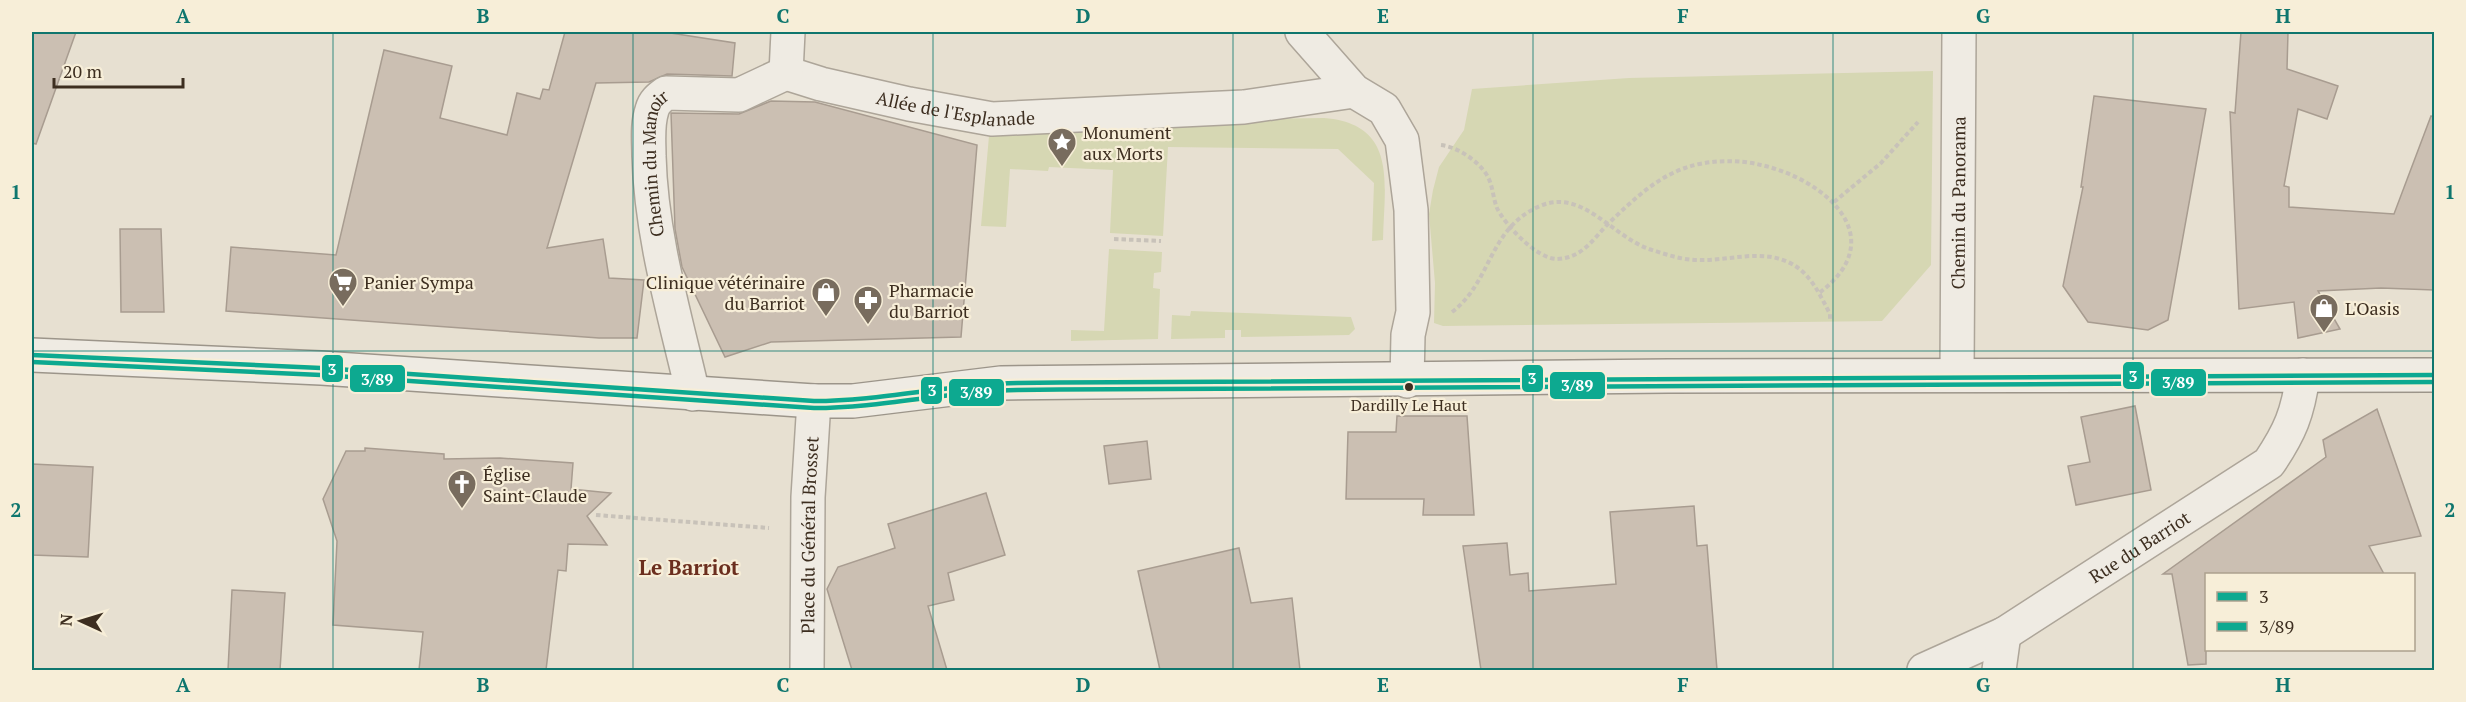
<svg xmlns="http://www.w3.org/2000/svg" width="2466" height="702" font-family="'PT Serif',serif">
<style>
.green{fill:#d6d7b3}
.building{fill:#cbbfb2;stroke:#a89c90;stroke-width:1.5}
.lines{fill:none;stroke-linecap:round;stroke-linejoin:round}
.street-casing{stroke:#ada599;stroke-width:36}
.secondary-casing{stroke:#9c958a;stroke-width:36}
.path{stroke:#c8c2b9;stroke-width:4;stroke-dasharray:4.5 3;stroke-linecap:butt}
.street{stroke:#efebe3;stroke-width:33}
.secondary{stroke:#efebe3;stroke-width:33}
.bus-1-casing{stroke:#f7eed8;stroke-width:9}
.bus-2-casing{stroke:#f7eed8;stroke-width:9}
.bus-1{stroke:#0da990;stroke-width:4.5}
.bus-2{stroke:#0da990;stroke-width:4.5}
.grid{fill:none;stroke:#0f766e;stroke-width:1.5;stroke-opacity:0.55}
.bus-dot{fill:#3d2e20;stroke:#f7eed8;stroke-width:2}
.labels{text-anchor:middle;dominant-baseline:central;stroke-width:4.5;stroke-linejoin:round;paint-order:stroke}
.bus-label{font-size:16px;fill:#3d2e20;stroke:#f7eed8}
.street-label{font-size:18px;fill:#3d2e20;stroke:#f7eed8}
.poi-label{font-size:18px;fill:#3d2e20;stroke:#f7eed8;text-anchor:start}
.quarter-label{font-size:21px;font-weight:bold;fill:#6b2e1e;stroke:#f7eed8}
.line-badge{stroke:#f7eed8;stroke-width:2}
.badge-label{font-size:16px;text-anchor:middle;font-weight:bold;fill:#fff}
.neatline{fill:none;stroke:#0f766e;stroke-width:2}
.grid-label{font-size:20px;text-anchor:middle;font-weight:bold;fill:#0f766e}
</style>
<rect width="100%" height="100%" fill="#e7e0d1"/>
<g class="green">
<polygon points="1933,71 1931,265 1882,321 1443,326 1434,323 1435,283 1429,214 1433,190 1439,167 1464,130 1472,89 1629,78"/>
<path d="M1324,118C1399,124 1384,185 1383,240L1372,241L1374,183L1338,149L1168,147L1163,236L1110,233L1113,170L1049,167L1048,171L1010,169L1006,227L981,226L989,136L1243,119Z"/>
<polygon points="1109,249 1162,252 1161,272 1154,273 1153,288 1160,289 1158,339 1071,341 1071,330 1104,331"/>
<polygon points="1191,311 1351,317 1355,329 1349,335 1241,337 1241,330 1225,330 1225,338 1171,339 1172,315 1190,316"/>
</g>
<g class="building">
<polygon points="32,32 76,32 36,144 32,143"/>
<polygon points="565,32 664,32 735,43 732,76 667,74 649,82 596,83 547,248 603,239 609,278 644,280 637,338 599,338 226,311 231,247 336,255 384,50 452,66 440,118 507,135 517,93 540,99 543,89 549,90"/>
<polygon points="2241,32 2288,32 2287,69 2338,86 2327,119 2298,109 2284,186 2289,187 2289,207 2394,214 2431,116 2434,117 2434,290 2381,288 2318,291 2340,329 2298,338 2294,302 2239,309 2230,112 2235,113"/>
<polygon points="2094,96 2206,109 2168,320 2148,330 2088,322 2063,286 2083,187 2081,187"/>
<polygon points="771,101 815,102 977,145 961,337 771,342 725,357 682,267 675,229 671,113 739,114"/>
<polygon points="120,229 161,229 164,312 121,312"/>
<polygon points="2135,406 2151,490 2076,505 2068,466 2090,462 2081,417"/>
<polygon points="2377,409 2421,536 2369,546 2384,574 2206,574 2206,664 2188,665 2172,574 2163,574 2326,457 2323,440"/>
<polygon points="1397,416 1467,416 1474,515 1423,515 1424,499 1346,499 1348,432 1396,432"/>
<polygon points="1147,441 1151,479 1109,484 1104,446"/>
<polygon points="365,448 444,454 444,459 500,458 573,463 571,489 611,493 587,516 607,545 568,544 566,571 558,570 546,670 419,670 423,632 333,625 337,541 323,499 346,451 365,451"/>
<polygon points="32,464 93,467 88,557 32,555"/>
<polygon points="986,493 1005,555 948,573 954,600 928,606 947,670 852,670 827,589 838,567 895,548 888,524"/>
<polygon points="1694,506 1697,546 1707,545 1717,670 1481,670 1463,546 1507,543 1510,575 1528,573 1529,591 1616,584 1610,512"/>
<polygon points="1239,548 1251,603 1292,598 1300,670 1160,670 1138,571"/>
<polygon points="232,590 285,593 280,670 228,670"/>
</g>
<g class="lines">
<g class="street-casing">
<g id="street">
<polyline points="1302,32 1354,91 1384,109 1402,140 1411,210 1413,312 1408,335 1407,381"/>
<path id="s1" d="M786,73L821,84L909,104L992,119L1244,107L1354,91"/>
<polyline points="786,73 788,32"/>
<path id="s2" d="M1957,375L1959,32"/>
<path id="s3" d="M693,394C675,316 651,236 649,156C649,141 647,125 652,110C654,102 659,98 666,93L739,95L786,73"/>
<path id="s4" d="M807,670L808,497L814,401"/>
<path id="s5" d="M1924,670L2004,634L2269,463C2290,432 2298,413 2303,375"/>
<polyline points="1999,670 2004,634"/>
</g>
</g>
<g class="secondary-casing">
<polyline id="secondary" points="32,355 321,368 814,401 853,401 1001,383 1668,376 2434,375"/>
</g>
<g class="path">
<path d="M1441,145C1458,147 1480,162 1488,177C1493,187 1493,198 1497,208C1505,225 1537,259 1557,259C1584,258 1594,237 1611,221C1633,200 1656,178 1685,168C1707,160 1738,159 1761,165C1825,179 1893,238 1819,293"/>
<polyline points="1834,202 1881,163 1918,122"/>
<polyline points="1114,239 1161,241"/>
<path d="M1452,312C1492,282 1488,228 1540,206C1582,188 1612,236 1649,249C1665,254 1681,260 1698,260C1728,261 1759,249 1788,262C1810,272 1819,293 1830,314V321"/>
<polyline points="596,515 769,528"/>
</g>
<use href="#street" class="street"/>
<use href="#secondary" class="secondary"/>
<g class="bus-1-casing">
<path id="bus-1" d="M32,355L321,368L814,401C882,401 949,384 1017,383C1489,378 1961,376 2434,375"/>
</g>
<g class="bus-2-casing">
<path id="bus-2" d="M32,362L321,375L814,408C882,408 949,391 1017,390C1489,385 1961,383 2434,382"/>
</g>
<use href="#bus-1" class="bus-1"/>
<use href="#bus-2" class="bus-2"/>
</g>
<path class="grid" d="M333,32V670M633,32V670M933,32V670M1233,32V670M1533,32V670M1833,32V670M2133,32V670M32,351H2434"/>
<defs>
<g id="sight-pin" transform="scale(1.5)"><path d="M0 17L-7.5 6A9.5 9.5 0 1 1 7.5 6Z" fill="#786c5e" stroke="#f7eed8"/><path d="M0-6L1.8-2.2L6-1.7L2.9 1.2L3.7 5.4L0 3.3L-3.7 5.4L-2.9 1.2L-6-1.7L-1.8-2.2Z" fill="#fff"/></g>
<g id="supermarket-pin" transform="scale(1.5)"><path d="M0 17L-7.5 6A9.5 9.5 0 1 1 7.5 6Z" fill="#786c5e" stroke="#f7eed8"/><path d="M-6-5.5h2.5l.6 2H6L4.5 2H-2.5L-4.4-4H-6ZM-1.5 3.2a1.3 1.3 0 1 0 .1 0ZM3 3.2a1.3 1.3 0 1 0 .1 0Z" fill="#fff"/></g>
<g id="shop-pin" transform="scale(1.5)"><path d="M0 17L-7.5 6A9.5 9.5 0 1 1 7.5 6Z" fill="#786c5e" stroke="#f7eed8"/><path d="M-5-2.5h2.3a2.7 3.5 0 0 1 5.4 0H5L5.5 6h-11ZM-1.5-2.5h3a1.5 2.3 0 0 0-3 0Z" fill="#fff"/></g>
<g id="pharmacy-pin" transform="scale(1.5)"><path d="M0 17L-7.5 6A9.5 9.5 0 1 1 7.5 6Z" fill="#786c5e" stroke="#f7eed8"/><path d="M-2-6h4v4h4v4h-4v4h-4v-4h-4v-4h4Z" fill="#fff"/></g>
<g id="church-pin" transform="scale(1.5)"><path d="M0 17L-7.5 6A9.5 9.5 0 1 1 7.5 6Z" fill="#786c5e" stroke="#f7eed8"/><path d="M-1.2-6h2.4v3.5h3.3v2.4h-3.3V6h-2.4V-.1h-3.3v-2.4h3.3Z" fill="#fff"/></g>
</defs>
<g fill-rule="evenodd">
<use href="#sight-pin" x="1062" y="142"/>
<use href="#supermarket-pin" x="343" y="282"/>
<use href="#shop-pin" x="826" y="292"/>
<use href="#pharmacy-pin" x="868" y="300"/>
<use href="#shop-pin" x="2324" y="308"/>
<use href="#church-pin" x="462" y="484"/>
</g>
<circle class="bus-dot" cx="1409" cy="387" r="5"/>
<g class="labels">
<g class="bus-label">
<text x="1409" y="405">Dardilly Le Haut</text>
</g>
<g class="street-label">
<text stroke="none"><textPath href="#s1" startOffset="174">Allée de l'Esplanade</textPath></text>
<text stroke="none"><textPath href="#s3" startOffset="236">Chemin du Manoir</textPath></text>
<text stroke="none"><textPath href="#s2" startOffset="172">Chemin du Panorama</textPath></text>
<text stroke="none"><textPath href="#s4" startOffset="135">Place du Général Brosset</textPath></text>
<text stroke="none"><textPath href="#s5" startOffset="249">Rue du Barriot</textPath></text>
</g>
<g class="poi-label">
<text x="1083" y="132">Monument<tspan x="1083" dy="21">aux Morts</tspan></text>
<text x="364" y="282">Panier Sympa</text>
<text x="805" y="282" text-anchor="end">Clinique vétérinaire<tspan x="805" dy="21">du Barriot</tspan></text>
<text x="889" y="290">Pharmacie<tspan x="889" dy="21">du Barriot</tspan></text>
<text x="2345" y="308">L'Oasis</text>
<text x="483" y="474">Église<tspan x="483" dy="21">Saint-Claude</tspan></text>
</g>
<g class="quarter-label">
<text x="689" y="567">Le Barriot</text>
</g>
</g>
<g class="line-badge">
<rect x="321" y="354" width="23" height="29" rx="6" fill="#0da990"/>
<rect x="2122" y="361" width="23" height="29" rx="6" fill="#0da990"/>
<rect x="1521" y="364" width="23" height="29" rx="6" fill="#0da990"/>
<rect x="349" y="364" width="57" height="29" rx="6" fill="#0da990"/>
<rect x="2150" y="368" width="57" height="29" rx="6" fill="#0da990"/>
<rect x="1549" y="371" width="57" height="29" rx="6" fill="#0da990"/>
<rect x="920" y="376" width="23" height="29" rx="6" fill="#0da990"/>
<rect x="948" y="378" width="57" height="29" rx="6" fill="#0da990"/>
</g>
<g class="badge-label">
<text x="332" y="375">3</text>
<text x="2133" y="382">3</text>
<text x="1532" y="384">3</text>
<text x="377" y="385">3/89</text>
<text x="2178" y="388">3/89</text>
<text x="1577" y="391">3/89</text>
<text x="932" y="396">3</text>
<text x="976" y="398">3/89</text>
</g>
<rect width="2466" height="702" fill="none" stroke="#f7eed8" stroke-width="66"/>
<rect x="2205" y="573" width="210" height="78" fill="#f7eed8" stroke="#ada18e" stroke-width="1.5"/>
<rect x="2217" y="592" width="30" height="9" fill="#0da990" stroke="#ada18e" stroke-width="1.5"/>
<text x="2259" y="603" font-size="18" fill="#3d2e20">3</text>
<rect x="2217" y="622" width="30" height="9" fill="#0da990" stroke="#ada18e" stroke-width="1.5"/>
<text x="2259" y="633" font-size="18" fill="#3d2e20">3/89</text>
<g transform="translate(81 621) rotate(274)" stroke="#f7eed8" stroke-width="4.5" paint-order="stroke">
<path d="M0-4.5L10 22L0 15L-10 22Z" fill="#3d2e20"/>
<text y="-9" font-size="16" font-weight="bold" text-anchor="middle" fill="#3d2e20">N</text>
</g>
<path d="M54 78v9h129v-9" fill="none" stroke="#3d2e20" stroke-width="3"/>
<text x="63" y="78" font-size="18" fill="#3d2e20" stroke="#f7eed8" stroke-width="4.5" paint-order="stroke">20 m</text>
<rect x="33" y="33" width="2400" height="636" class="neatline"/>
<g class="grid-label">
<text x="183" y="23">A</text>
<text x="483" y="23">B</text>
<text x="783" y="23">C</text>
<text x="1083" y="23">D</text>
<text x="1383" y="23">E</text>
<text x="1683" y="23">F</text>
<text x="1983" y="23">G</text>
<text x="2283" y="23">H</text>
<text x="16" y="199">1</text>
<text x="2450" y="199">1</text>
<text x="16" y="517">2</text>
<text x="2450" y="517">2</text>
<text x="183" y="692">A</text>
<text x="483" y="692">B</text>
<text x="783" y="692">C</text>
<text x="1083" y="692">D</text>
<text x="1383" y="692">E</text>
<text x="1683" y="692">F</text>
<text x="1983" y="692">G</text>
<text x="2283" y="692">H</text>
</g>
</svg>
